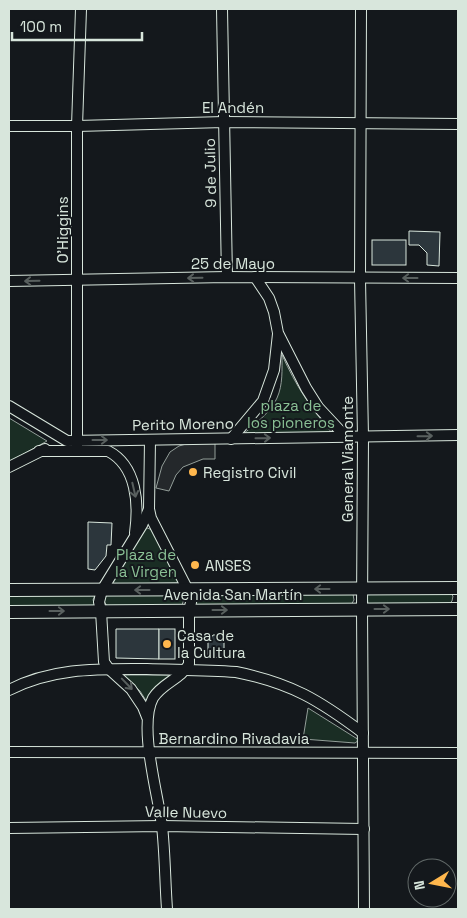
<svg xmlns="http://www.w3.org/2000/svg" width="467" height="918" font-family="'Space Grotesk',sans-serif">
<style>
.green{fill:#1a2d24;stroke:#939e99}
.parking{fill:#24282b;stroke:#939e99}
.building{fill:#2c363c;stroke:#d8e6dc}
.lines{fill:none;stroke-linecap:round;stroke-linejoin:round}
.minor-casing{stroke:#d8e6dc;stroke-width:12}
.major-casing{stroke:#d8e6dc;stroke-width:14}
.minor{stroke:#14181c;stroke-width:10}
.major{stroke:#14181c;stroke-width:12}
.oneway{stroke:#59605f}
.poi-dot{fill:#ffb74d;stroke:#14181c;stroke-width:2}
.labels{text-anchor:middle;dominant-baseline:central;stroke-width:4;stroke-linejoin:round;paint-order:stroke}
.street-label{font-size:15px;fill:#d8e6dc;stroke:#14181c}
.park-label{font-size:15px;fill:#8ac095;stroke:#14181c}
.poi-label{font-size:15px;fill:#d8e6dc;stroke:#14181c;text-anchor:start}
</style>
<rect width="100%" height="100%" fill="#14181c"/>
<g class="green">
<path d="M282,355C296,386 310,407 332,433L242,435C254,425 271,412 277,398C283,385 282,369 282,355Z"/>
<polygon points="9,418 47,441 9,462"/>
<polygon points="145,527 152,530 179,581 178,583 112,584 110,580"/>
<polygon points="9,593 95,595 93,600 96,606 9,608"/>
<polygon points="369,593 450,593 453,596 452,601 449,604 368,604 367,595"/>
<polygon points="106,594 180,594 183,596 184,599 182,605 107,606 104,601"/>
<polygon points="194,594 353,594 354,600 351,605 195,607"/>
<polygon points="123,675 172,675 147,702 140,691"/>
<polygon points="308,708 359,740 355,743 303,739"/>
</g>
<polygon class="parking" points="215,443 215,459 203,459 183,467 176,475 169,491 156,488 162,466 170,452 179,446 186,444"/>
<g class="building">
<polygon points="409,231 440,232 439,266 427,265 427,253 419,245 409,245"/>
<rect x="372" y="240" width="34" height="25"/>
<polygon points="88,522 112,523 111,545 107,545 106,556 95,570 88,569"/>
<polygon points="116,629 159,629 159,659 116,658"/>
<rect x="159" y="629" width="16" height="30"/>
<polygon points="213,635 224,635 224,657 208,658 208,642"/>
</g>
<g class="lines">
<g class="minor-casing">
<g id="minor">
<polyline points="222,9 227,277"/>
<polyline points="361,9 360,279 363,437 362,609 364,909"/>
<polyline points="9,126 77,126 224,122 458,124"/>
<polyline points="255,277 269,298 274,312 278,333 306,388 318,407 345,436"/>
<polyline points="9,281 227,277 458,278"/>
<polyline points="9,406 67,441 458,435"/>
<polyline points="231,439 263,401 274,370 278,334"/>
<path d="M150,440L149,509L151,518L192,598L189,611V664C181,679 162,683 153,698C138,726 158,794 162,826C165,853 165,881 167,909"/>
<path d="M39,451H108C137,466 139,504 135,533"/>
<polyline points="77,451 77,126 81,9"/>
<polyline points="9,467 45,449"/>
<path d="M9,690C53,667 100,669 147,669C177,670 206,670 236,672C291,683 319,700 363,733"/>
<polyline points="147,717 143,707 131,689 109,669 104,662 101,611 99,602 102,590 142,525 149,509"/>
<polyline points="9,752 458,753"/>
<polyline points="9,828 162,826 364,829"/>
</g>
</g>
<g class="major-casing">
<g id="major">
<polyline points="9,590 458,588"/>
<polyline points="9,612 458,609"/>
</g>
</g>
<use href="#minor" class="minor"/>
<use href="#major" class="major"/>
</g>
<defs><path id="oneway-shaft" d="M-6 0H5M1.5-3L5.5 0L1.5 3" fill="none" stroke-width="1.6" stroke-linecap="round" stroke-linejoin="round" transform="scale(1.25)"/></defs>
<g class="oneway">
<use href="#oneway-shaft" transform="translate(195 278) rotate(179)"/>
<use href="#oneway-shaft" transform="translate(410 278) rotate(180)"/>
<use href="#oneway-shaft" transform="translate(32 281) rotate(179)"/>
<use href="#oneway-shaft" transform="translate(425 436) rotate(-1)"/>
<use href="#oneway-shaft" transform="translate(263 438) rotate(-1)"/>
<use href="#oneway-shaft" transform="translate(100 440)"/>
<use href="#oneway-shaft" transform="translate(134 490) rotate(77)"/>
<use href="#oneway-shaft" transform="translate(322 589) rotate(180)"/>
<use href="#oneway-shaft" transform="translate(142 590) rotate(180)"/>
<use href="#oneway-shaft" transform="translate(382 609)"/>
<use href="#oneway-shaft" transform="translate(220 610)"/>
<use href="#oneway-shaft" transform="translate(57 611)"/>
<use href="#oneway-shaft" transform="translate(127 684) rotate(46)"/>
</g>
<g class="poi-dot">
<circle cx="193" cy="472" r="5"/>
<circle cx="195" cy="565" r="5"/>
<circle cx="167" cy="644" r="5"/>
</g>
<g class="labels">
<g class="street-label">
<text x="233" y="107">El Andén</text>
<text transform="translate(210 173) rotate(-91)">9 de Julio</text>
<text transform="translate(62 230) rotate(-90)">O'Higgins</text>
<text x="233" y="263">25 de Mayo</text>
<text transform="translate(183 424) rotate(-1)">Perito Moreno</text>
<text transform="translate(347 459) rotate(-90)">General Viamonte</text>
<text x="233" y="594">Avenida San Martín</text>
<text x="234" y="738">Bernardino Rivadavia</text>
<text transform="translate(186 812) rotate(1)">Valle Nuevo</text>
</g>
<g class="park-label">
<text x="291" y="405">plaza de<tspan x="291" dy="17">los pioneros</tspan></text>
<text x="146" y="554">Plaza de<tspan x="146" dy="17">la Virgen</tspan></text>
</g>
<g class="poi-label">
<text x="203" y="472">Registro Civil</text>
<text x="205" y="565">ANSES</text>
<text x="177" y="635">Casa de<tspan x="177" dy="17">la Cultura</tspan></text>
</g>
</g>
<rect width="467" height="918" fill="none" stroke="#d8e6dc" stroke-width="20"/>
<g transform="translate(432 883) rotate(260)"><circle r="24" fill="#14181c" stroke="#626a69"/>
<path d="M0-4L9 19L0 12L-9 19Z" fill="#ffb74d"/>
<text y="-8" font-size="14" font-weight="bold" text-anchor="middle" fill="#d8e6dc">N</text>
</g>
<path d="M12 32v8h130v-8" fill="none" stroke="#d8e6dc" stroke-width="2.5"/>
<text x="20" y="32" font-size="15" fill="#d8e6dc" stroke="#14181c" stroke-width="4" paint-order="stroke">100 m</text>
</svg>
